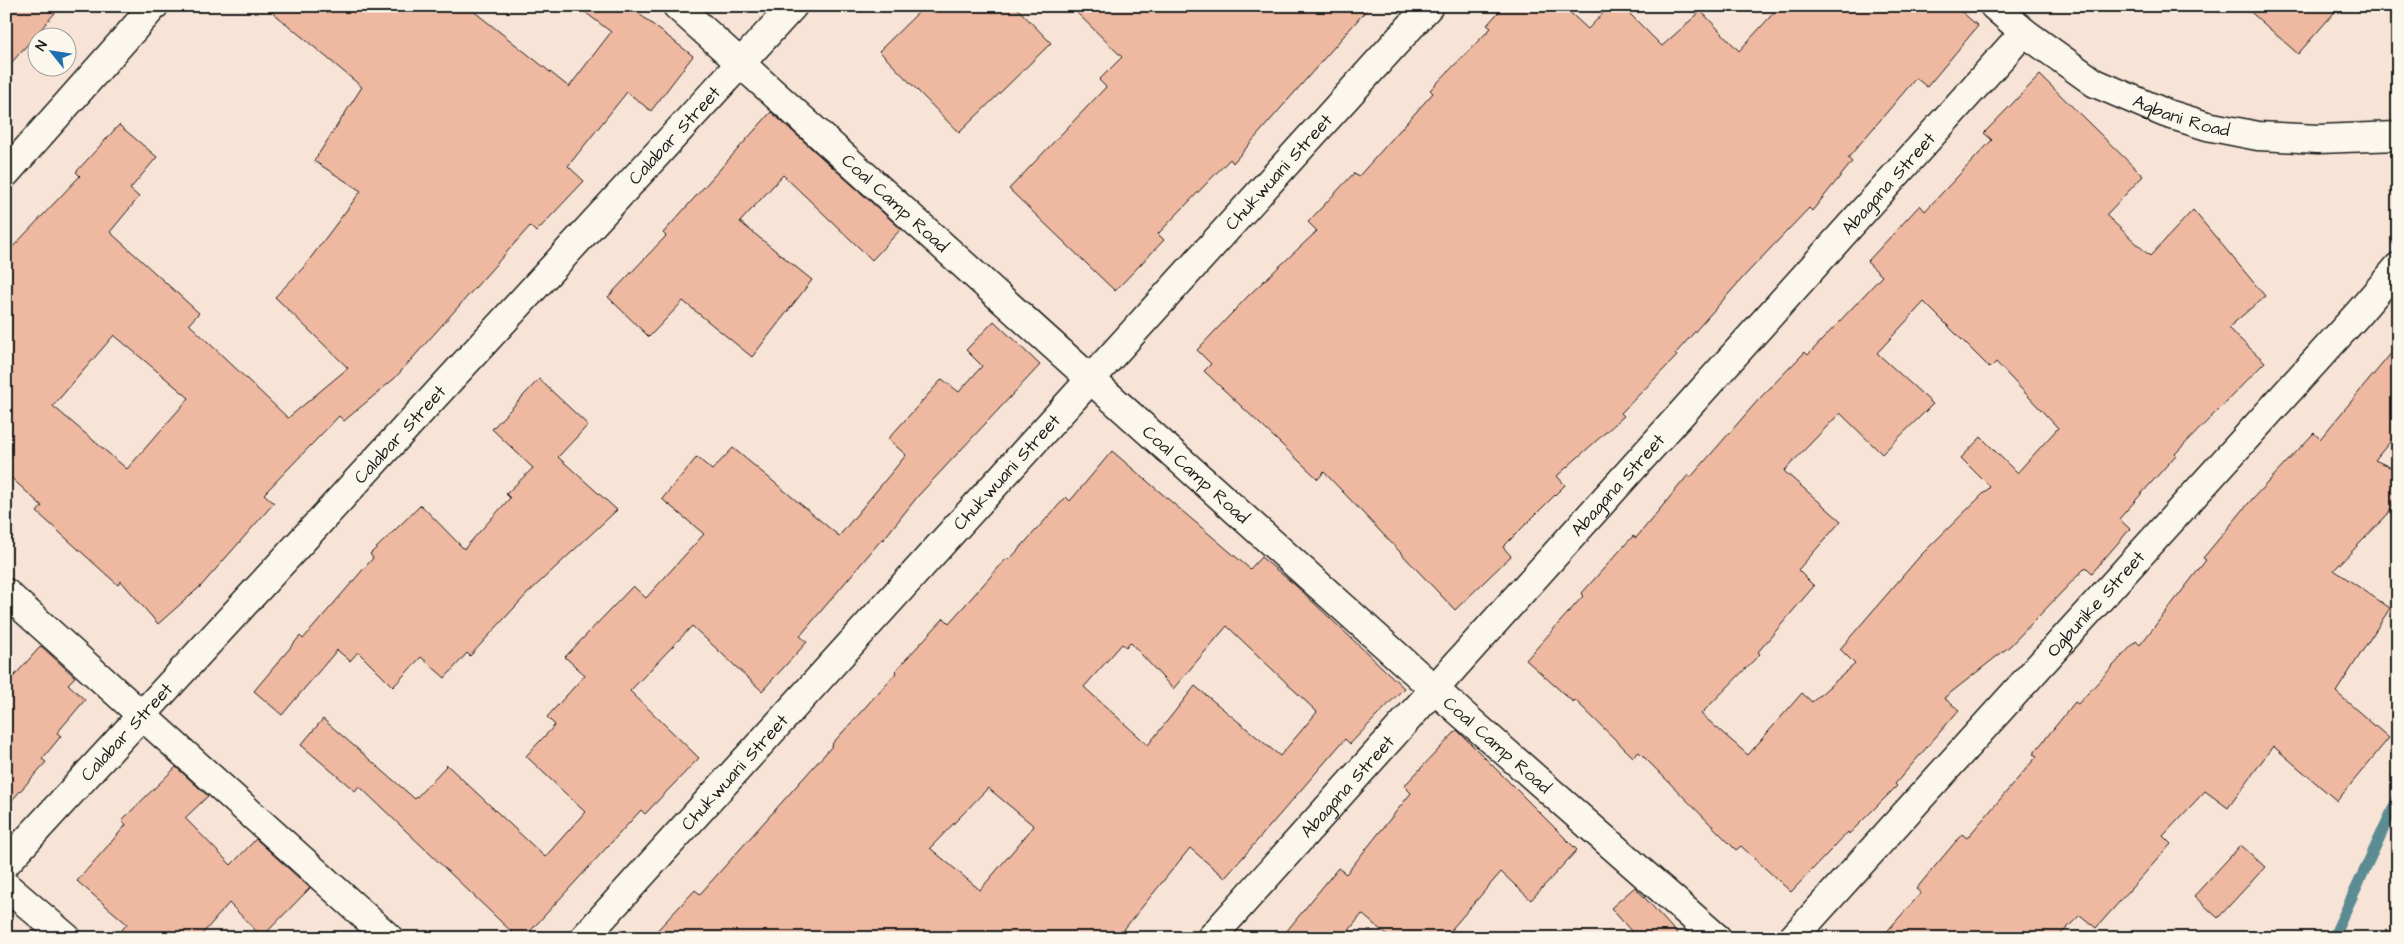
<svg xmlns="http://www.w3.org/2000/svg" width="2404" height="944" font-family="'Architects Daughter',sans-serif">
<style>
.lines{fill:none;stroke-linecap:round;stroke-linejoin:round}
.stream{stroke:#5c8c93;stroke-width:11}
.building{fill:#eeb8a1;stroke:#1c1c1c;fill-rule:evenodd}
.street-casing{stroke:#1c1c1c;stroke-width:31}
.primary-casing{stroke:#1c1c1c;stroke-width:31}
.street{stroke:#fbf7ec;stroke-width:28}
.primary{stroke:#fbf7ec;stroke-width:28}
.labels{text-anchor:middle;dominant-baseline:central;stroke-width:5;stroke-linejoin:round;paint-order:stroke}
.street-label{font-size:18px;fill:#1c1c1c;stroke:#fbf7ec}
</style>
<rect width="100%" height="100%" fill="#f7e4d6"/>
<filter id="ink" filterUnits="userSpaceOnUse"><feTurbulence type="fractalNoise" baseFrequency=".02" numOctaves="2"/><feDisplacementMap in="SourceGraphic" scale="10" xChannelSelector="R" yChannelSelector="G"/><feConvolveMatrix kernelMatrix="1 2 1 2 8 2 1 2 1" color-interpolation-filters="sRGB"/></filter>
<g filter="url(#ink)">
<g class="lines">
<polyline class="stream" points="2333,938 2398,798"/>
</g>
<g class="building">
<polygon points="6,6 61,6 6,69"/>
<path d="M265,6H467L569,87L611,32L577,6H629L693,56L651,111L627,92L568,166L584,181L536,232L530,226L395,378L344,421L339,416L264,494L274,503L201,586L158,624L121,581L118,585L37,512L42,506L6,473V254L80,176L76,172L119,125L157,157L130,189L139,197L110,232L199,313L189,324L288,418L348,368L275,297L303,268L361,191L314,161L362,87ZM114,335L189,398L127,469L53,406Z"/>
<polygon points="925,6 1015,6 1051,43 959,133 879,51"/>
<polygon points="1070,6 1370,6 1233,163 1230,159 1158,234 1164,240 1115,291 1009,189 1106,87 1099,80 1122,57"/>
<polygon points="1504,6 1563,6 1588,29 1610,6 1622,6 1662,46 1701,11 1739,51 1780,6 1955,6 1978,26 1927,87 1916,78 1848,158 1852,162 1812,211 1809,208 1748,272 1675,354 1677,356 1621,413 1624,416 1557,476 1565,485 1503,547 1511,556 1455,610 1324,472 1318,479 1204,371 1211,364 1197,350 1249,295 1317,231 1308,222 1354,173 1358,177 1433,93 1430,90 1491,28 1487,25"/>
<polygon points="2244,6 2340,6 2298,54"/>
<path d="M2040,75L2143,176L2106,215L2150,256L2193,210L2265,296L2228,328L2265,362L2175,454L2176,455L2119,519L2130,529L2092,573L2086,567L2010,646L1944,698L1959,710L1895,784L1897,786L1849,834L1848,832L1791,892L1741,846L1736,850L1639,752L1633,757L1575,700L1573,702L1526,660L1583,596L1581,594L1633,536L1636,538L1688,475L1691,477L1759,399L1805,352L1808,355L1882,276L1867,262L1920,205L1925,211L1992,140L1984,133ZM1924,302L1990,368L1996,362L2058,428L2017,473L1981,437L1961,458L1990,487L1920,556L1840,649L1855,664L1812,702L1802,693L1748,755L1701,714L1760,654L1758,652L1814,586L1798,570L1841,521L1784,471L1840,413L1882,454L1933,404L1877,353Z"/>
<polygon points="771,112 901,229 872,260 783,175 740,222 812,280 752,357 683,301 649,337 608,297 666,236 663,233"/>
<polygon points="994,321 1040,365 918,496 883,540 882,539 800,636 807,642 762,691 692,626 630,691 699,758 645,814 641,810 524,938 518,938 359,786 355,791 301,745 323,719 415,799 447,765 545,857 585,812 526,756 555,725 547,717 585,675 565,657 633,586 646,598 704,534 662,499 697,457 712,470 733,448 839,536 906,455 888,439 942,379 959,392 982,366 966,350"/>
<polygon points="2398,345 2398,432 2375,460 2398,471 2398,494 2388,514 2334,570 2390,608 2336,692 2389,738 2337,801 2273,746 2228,808 2205,791 2163,836 2171,844 2096,928 2080,915 2057,938 1881,938 1921,893 1916,889 1962,834 1967,838 2037,756 2033,754 2075,702 2078,704 2136,641 2140,645 2206,560 2203,558 2253,498 2314,433 2320,439"/>
<polygon points="539,379 588,425 558,457 617,510 527,594 470,656 467,653 445,678 421,657 393,687 358,652 350,661 337,650 282,715 254,691 300,636 303,639 373,558 370,554 421,505 464,549 510,498 506,494 533,468 492,429"/>
<path d="M1112,451L1250,569L1261,557L1295,585L1404,688L1350,744L1345,739L1225,878L1190,848L1117,938H650L695,890L700,894L833,745L832,744L896,673L895,671L944,618L949,623L1007,558L1009,560L1066,497L1070,501ZM1227,626L1317,712L1280,756L1195,686L1148,745L1084,687L1122,644L1126,647L1130,642L1173,689ZM988,788L1034,826L980,890L930,848Z"/>
<polygon points="41,646 75,677 68,684 85,700 57,733 61,736 42,759 46,762 6,807 6,685"/>
<polygon points="1457,730 1577,850 1531,900 1501,872 1444,938 1390,938 1362,914 1343,938 1281,938 1338,868 1346,874 1411,793 1404,786"/>
<polygon points="176,767 208,796 185,818 231,865 256,839 310,888 262,937 229,903 199,938 115,938 127,924 77,881 126,825 122,820"/>
<polygon points="2241,845 2265,867 2218,918 2194,896"/>
<polygon points="1635,887 1636,888 1681,938 1637,938 1611,908"/>
</g>
<g class="lines">
<g class="street-casing">
<g id="street">
<polyline points="6,173 154,6"/>
<polyline points="6,593 389,938"/>
<path id="s1" d="M6,863L793,6"/>
<polyline points="6,886 67,938"/>
<path id="s2" d="M584,938L1429,6"/>
<path id="s3" d="M1211,938L2024,32"/>
</g>
</g>
<g class="primary-casing">
<g id="primary">
<path id="s4" d="M677,6L1435,690L1717,938"/>
<path id="s5" d="M1994,6L2024,32L2095,83L2165,113L2207,126L2258,136L2318,139L2398,136"/>
<path id="s6" d="M1793,938L2357,315L2398,267"/>
</g>
</g>
<use href="#street" class="street"/>
<use href="#primary" class="primary"/>
</g>
</g>
<g class="labels">
<g class="street-label">
<text stroke="none"><textPath href="#s5" startOffset="220">Agbani Road</textPath></text>
<text stroke="none"><textPath href="#s1" startOffset="988">Calabar Street</textPath></text>
<text stroke="none"><textPath href="#s2" startOffset="1034">Chukwuani Street</textPath></text>
<text stroke="none"><textPath href="#s3" startOffset="1014">Abagana Street</textPath></text>
<text stroke="none"><textPath href="#s4" startOffset="294">Coal Camp Road</textPath></text>
<text stroke="none"><textPath href="#s1" startOffset="582">Calabar Street</textPath></text>
<text stroke="none"><textPath href="#s2" startOffset="629">Chukwuani Street</textPath></text>
<text stroke="none"><textPath href="#s4" startOffset="699">Coal Camp Road</textPath></text>
<text stroke="none"><textPath href="#s3" startOffset="609">Abagana Street</textPath></text>
<text stroke="none"><textPath href="#s6" startOffset="451">Ogbunike Street</textPath></text>
<text stroke="none"><textPath href="#s1" startOffset="178">Calabar Street</textPath></text>
<text stroke="none"><textPath href="#s4" startOffset="1104">Coal Camp Road</textPath></text>
<text stroke="none"><textPath href="#s2" startOffset="224">Chukwuani Street</textPath></text>
<text stroke="none"><textPath href="#s3" startOffset="204">Abagana Street</textPath></text>
</g>
</g>
<rect width="2404" height="944" fill="none" stroke="#fbf7ec" stroke-width="25"/>
<rect x="12" y="12" width="2379" height="919" fill="none" stroke="#1c1c1c" stroke-width="2" filter="url(#ink)"/>
<g transform="translate(52 52) rotate(300)"><circle r="24" fill="#fbf7ec" stroke="#a29f99"/>
<path d="M0-4L9 19L0 12L-9 19Z" fill="#1f6fb2"/>
<text y="-8" font-size="14" font-weight="bold" text-anchor="middle" fill="#1c1c1c">N</text>
</g>
</svg>
